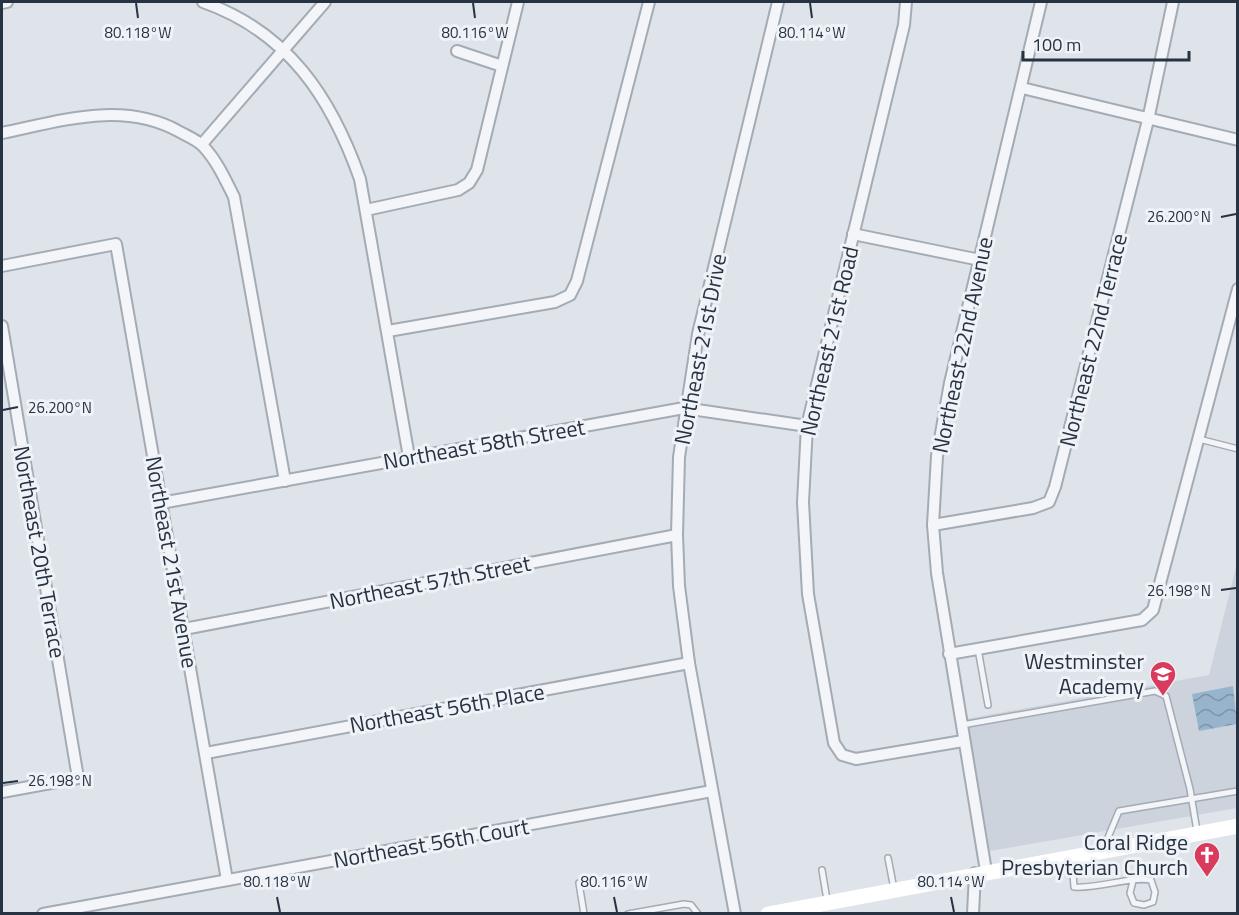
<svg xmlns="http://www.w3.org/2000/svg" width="1239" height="915" font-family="'Titillium Web',sans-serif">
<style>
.built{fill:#cdd3dc}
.water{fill:url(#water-waves)}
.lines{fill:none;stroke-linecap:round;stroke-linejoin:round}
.lane-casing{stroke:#a4abb4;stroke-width:8}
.street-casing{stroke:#a4abb4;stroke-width:14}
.lane{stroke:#f3f5f8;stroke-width:5}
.street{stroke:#f3f5f8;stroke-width:10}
.secondary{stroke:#fff;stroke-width:15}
.ticks{fill:none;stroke:#273242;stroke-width:2}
.labels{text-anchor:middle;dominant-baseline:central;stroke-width:6;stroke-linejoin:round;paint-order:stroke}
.street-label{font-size:22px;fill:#273242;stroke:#eff3f7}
.poi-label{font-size:22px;fill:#273242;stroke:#eff3f7;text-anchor:end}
.ticks-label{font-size:15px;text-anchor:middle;fill:#273242;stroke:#eff3f7;stroke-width:6;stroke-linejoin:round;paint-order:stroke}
</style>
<defs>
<pattern id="water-waves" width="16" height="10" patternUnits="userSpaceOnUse" patternTransform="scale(1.5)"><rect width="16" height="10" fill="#98b4cc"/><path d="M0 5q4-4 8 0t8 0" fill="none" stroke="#7c93a7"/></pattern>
</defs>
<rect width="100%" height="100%" fill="#dfe4ea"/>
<polygon class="built" points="1237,563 1237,808 990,851 966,719 1209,675"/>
<polygon class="water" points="1233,686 1237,724 1199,731 1192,694"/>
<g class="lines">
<g class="lane-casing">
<g id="lane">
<polyline points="1199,439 1238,449"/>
<polyline points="978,649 988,705"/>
<polyline points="962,725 1155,691 1166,696 1190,789 1197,831"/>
<polyline points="1104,847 1119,811 1238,791"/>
<polyline points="888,858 894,889"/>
<path d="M1072,860L1074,887C1099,889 1130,876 1151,880L1155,892L1153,902L1144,905L1134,903L1130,893L1133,881"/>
<polyline points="822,870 827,900"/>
<polyline points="579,883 584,914"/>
<polyline points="628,914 684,904 691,905 698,914"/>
</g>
</g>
<g class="street-casing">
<g id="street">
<path d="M203,2C288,32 331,97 360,179L409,457"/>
<polyline points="906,2 904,25 807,426 803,502 808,594 834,743 842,755 856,759 963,741"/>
<polyline points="2,3 7,2"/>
<polyline points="457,51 502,66"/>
<polyline points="1022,88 1238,140"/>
<path d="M2,133C61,121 123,100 180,132C187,136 197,140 203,146C217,161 225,179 234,197L285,481"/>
<polyline points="202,144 325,2"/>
<polyline points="366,210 458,190 469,183 477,170 518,2"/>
<polyline points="853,234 980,260"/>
<polyline points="2,266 116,244 227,880"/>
<polyline points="2,326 78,778 2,792"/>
<polyline points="388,331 555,302 570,295 577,281 649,2"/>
<polyline points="161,503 684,408 807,426"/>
<polyline points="933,525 1033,508 1049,502 1055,487 1148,120 1173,2"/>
<polyline points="184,629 677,535"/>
<polyline points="949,654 1142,620 1153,610 1238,289"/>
<polyline points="206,753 689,663"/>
<polyline points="986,871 937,573 933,525 937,456 950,383 1041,2"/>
<polyline points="43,914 712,791"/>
<polyline points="735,914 689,663 679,586 677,535 679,457 698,334 778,2"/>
<polyline points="973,914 975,873"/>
</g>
</g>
<use href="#lane" class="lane"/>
<use href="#street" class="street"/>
<polyline class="secondary" points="768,914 1238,826"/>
</g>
<path class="ticks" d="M136,3L138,18M473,3L475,18M810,3L812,18M1221,217L1236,214M3,410L18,407M1221,590L1236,588M3,783L18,781M277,897L280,912M614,897L617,912M951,897L954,912"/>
<defs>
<g id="school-pin" transform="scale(1.35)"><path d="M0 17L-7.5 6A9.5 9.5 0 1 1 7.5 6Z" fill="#d83b5b" stroke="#eff3f7"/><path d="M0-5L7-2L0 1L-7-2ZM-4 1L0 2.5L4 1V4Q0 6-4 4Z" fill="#fff"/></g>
<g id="church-pin" transform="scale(1.35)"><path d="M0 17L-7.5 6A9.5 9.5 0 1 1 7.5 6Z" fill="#d83b5b" stroke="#eff3f7"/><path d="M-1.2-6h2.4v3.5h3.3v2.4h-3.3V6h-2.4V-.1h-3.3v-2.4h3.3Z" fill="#fff"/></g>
</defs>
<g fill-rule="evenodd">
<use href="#school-pin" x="1163" y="674"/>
<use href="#church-pin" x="1207" y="855"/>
</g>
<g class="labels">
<g class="street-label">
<text transform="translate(1093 340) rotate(-76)">Northeast 22nd Terrace</text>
<text transform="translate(829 341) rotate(-77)">Northeast 21st Road</text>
<text transform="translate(962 345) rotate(-78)">Northeast 22nd Avenue</text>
<text transform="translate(700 349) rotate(-79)">Northeast 21st Drive</text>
<text transform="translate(484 444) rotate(-10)">Northeast 58th Street</text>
<text transform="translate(40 552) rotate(80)">Northeast 20th Terrace</text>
<text transform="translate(172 562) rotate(80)">Northeast 21st Avenue</text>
<text transform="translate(430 582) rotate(-11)">Northeast 57th Street</text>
<text transform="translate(447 708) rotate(-10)">Northeast 56th Place</text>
<text transform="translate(431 843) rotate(-10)">Northeast 56th Court</text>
</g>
<g class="poi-label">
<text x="1144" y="661">Westminster<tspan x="1144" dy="25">Academy</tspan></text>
<text x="1188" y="842">Coral Ridge<tspan x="1188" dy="25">Presbyterian Church</tspan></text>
</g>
</g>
<g class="ticks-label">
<text x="138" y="38">80.118°W</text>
<text x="475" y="38">80.116°W</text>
<text x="812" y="38">80.114°W</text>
<text x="1179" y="222">26.200°N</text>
<text x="60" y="413">26.200°N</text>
<text x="1179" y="596">26.198°N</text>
<text x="60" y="786">26.198°N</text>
<text x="277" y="887">80.118°W</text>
<text x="614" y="887">80.116°W</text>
<text x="951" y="887">80.114°W</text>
</g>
<rect width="1239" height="915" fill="none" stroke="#273242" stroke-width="6"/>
<path d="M1023 51v9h166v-9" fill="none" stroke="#273242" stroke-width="3"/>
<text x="1032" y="51" font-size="18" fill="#273242" stroke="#eff3f7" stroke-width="4.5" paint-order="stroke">100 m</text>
</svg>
